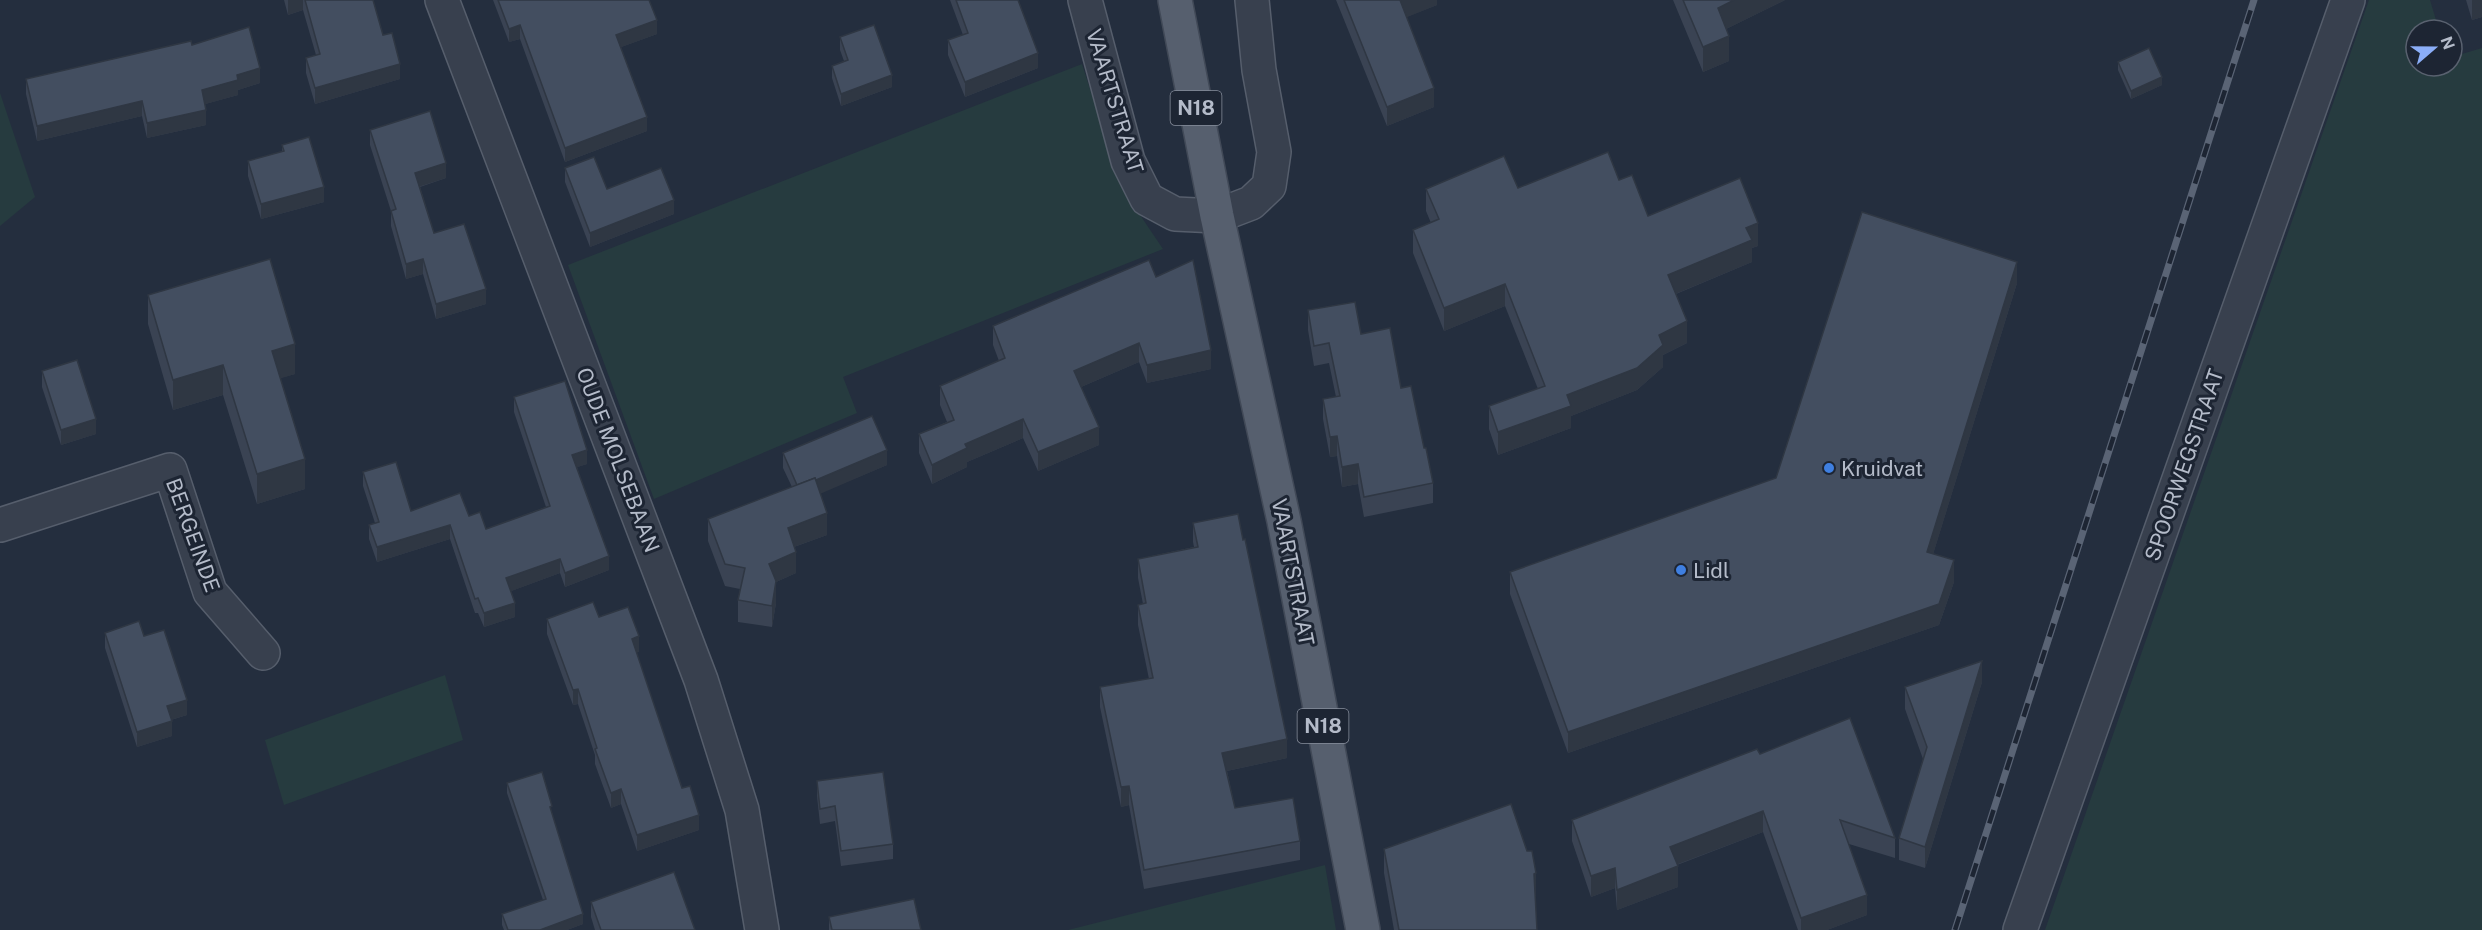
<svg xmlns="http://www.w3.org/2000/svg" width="2482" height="930" font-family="'Public Sans',sans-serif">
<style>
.green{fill:#263b3f}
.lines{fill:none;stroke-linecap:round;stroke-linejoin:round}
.street-casing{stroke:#565e6c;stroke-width:36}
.primary-casing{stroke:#414957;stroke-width:36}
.street{stroke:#38404e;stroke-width:33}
.primary{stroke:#565f6e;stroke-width:33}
.rail-casing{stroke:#5a6475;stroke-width:7}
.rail{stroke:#1d2533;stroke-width:4.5;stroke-dasharray:14;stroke-linecap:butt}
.wall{fill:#3a4353}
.shaded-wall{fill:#2f3743}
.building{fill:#434e60;stroke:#2f3743;stroke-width:1.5}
.shop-dot{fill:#3f7fe0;stroke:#1d2533;stroke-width:2}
.labels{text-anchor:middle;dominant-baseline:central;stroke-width:6;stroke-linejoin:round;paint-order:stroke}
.shield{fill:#1d2533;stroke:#878e9c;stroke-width:1.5}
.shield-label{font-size:20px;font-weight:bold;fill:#b4bbc9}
.street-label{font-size:21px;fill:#b4bbc9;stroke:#1d2533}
.poi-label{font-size:21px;fill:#b4bbc9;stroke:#1d2533;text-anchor:start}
</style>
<rect width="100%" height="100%" fill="#242e3e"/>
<g class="green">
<polygon points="2369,0 2430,0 2439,30 2416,30 2416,66 2452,66 2452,57 2482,48 2482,930 2045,930"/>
<polygon points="1082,64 1114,163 1136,209 1163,249 843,377 857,413 654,499 568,265"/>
<polygon points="0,93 35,197 0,226"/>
<polygon points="445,675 463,740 284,805 265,740"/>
<polygon points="1325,865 1336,930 1068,930"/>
</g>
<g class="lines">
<g class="street-casing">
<g id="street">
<polyline points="442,0 701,680 742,810 762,930"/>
<polyline points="1085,0 1128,161 1147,199 1175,214 1217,216 1251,203 1269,186 1274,152 1259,70 1252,0"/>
<polyline points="0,525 170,470 210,592 263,653"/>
<polyline points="2020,930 2348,0"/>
</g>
</g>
<g class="primary-casing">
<polyline id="primary" points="1175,0 1217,216 1284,521 1363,930"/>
</g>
<use href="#street" class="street"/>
<use href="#primary" class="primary"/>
<g class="rail-casing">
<polyline id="rail" points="1955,930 2254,0"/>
</g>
<use href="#rail" class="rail"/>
</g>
<g class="wall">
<polygon points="284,0 373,0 383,35 400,79 315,104 306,73 306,58 316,55 303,10 288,15"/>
<polygon points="493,0 649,0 657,34 621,47 647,131 565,162 520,39 509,42"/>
<polygon points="950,0 1018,0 1038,68 965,97 948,55 948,40 963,35"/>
<polygon points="1336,0 1437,0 1437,5 1406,17 1434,107 1387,126"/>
<polygon points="1673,0 1785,0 1726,29 1729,61 1703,72"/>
<polygon points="2466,0 2482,0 2482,17 2472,20"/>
<polygon points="840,37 892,87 841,106 832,78 832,66 844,61 840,50"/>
<polygon points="2118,62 2162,85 2131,99 2118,70"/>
<polygon points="26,79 260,83 238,90 238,95 205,104 206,125 147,138 142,116 37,141 26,94"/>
<polygon points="370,130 446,178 420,187 434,233 486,304 436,319 423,274 406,279 391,226 391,211 370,145"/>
<polygon points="282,145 324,202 261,219 248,176 248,161 282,152"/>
<polygon points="565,168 607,189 674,214 590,247 565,182"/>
<polygon points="1619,180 1648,216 1758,246 1752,248 1752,262 1676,294 1687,343 1663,355 1663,367 1637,390 1571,416 1571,428 1498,455 1489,429 1489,406 1538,389 1505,306 1444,331 1413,253 1413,230 1431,223 1426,211 1426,189 1518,188"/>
<polygon points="1156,277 1211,369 1147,383 1139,362 1081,387 1099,445 1038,471 1023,438 967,462 967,467 932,484 919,453 919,434 947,422 940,405 940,386 999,361 993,345 993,326"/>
<polygon points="2017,283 1933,554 1954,582 1939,625 1568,753 1510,594 1510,572 1776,478"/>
<polygon points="148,295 295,374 280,378 305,489 257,504 223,395 173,410 148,324"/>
<polygon points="1308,310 1361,334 1401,388 1424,448 1433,483 1433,503 1364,517 1358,484 1342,487 1337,456 1330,457 1323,419 1323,399 1336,397 1329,363 1314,366 1308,330"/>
<polygon points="42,371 96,434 61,445 42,387"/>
<polygon points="514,397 587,464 577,467 609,570 565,587 560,573 511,591 515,617 484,627 478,613 475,613 450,539 377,562 369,539 369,525 375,523 363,486 363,472 411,511 469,516 486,529 546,507 514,412"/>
<polygon points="783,453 887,465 820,493 827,535 794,547 796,573 776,582 776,603 772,627 738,622 738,600 740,589 725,586 708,541 708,519 792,487 783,468"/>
<polygon points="1193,523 1287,758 1227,771 1235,808 1300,841 1300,860 1144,889 1129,805 1121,807 1100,707 1100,687 1149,679 1138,625 1138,605 1143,604 1138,578 1138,559 1194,547 1193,542"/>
<polygon points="599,617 639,652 636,652 682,788 699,830 637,851 621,804 611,808 595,764 595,755 578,704 573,705 547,634 547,619"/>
<polygon points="105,633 144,636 187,715 171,720 172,736 137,747 105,648"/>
<polygon points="1982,682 1925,868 1899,860 1899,838 1923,759 1905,709 1905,687"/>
<polygon points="1760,754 1895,838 1895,858 1849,844 1867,915 1827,930 1798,930 1763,832 1677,865 1678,887 1617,910 1615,888 1591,897 1572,841 1572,820"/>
<polygon points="817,781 893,844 893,859 841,866 835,821 820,824 817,796"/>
<polygon points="507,783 552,813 583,924 567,930 504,930 502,925 502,914 543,900 507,793"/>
<polygon points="1384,849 1536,897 1535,897 1537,930 1394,930 1384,873"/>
<polygon points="591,902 695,930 595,930 591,917"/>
<polygon points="829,917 921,930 829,930"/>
</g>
<g class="shaded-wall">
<polygon points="288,0 303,0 303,10 288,15"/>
<polygon points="1401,0 1437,0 1437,5 1400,20 1400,0"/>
<polygon points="1734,0 1785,0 1718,33 1718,8"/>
<polygon points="2472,0 2482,0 2482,17 2472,20"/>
<polygon points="657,20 657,34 616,49 616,35"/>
<polygon points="520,25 520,39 509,42 509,29"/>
<polygon points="1729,36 1729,61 1703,72 1703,47"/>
<polygon points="1038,53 1038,68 965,97 965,82"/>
<polygon points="400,64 400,79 315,104 315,88"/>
<polygon points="260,68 260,83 238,90 238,95 202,105 202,90 237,75"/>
<polygon points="892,75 892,87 841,106 841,94"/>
<polygon points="2162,77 2162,85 2131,99 2131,91"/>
<polygon points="1434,88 1434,107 1387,126 1387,107"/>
<polygon points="142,101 142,116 37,141 37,126"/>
<polygon points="206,110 206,125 147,138 147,123"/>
<polygon points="647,117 647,131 565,162 565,148"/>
<polygon points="446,163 446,178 415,188 415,173"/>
<polygon points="324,187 324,202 261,219 261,204"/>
<polygon points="674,200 674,214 590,247 590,233"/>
<polygon points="1758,223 1758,246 1752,248 1752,262 1668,297 1668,275 1746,228"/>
<polygon points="423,259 423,274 406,279 406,264"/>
<polygon points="2017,262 2017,283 1927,574 1927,552"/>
<polygon points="1505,284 1505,306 1444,331 1444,308"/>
<polygon points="486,289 486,304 436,319 436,304"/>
<polygon points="1687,321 1687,343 1663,355 1663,367 1637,390 1571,416 1571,428 1498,455 1498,432 1567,395 1659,335"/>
<polygon points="1139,343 1139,362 1074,390 1074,371"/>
<polygon points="295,344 295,374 272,381 272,351"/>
<polygon points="1211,350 1211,369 1147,383 1147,365"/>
<polygon points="223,365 223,395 173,410 173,380"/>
<polygon points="96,419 96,434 61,445 61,430"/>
<polygon points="1023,419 1023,438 967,462 967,467 932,484 932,465 965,444"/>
<polygon points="1099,427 1099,445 1038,471 1038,452"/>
<polygon points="1337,436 1337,456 1330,457 1330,437"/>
<polygon points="587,450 587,464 572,469 572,455"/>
<polygon points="887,450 887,465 799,503 799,487"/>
<polygon points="305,459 305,489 257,504 257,474"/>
<polygon points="1358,464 1358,484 1342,487 1342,467"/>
<polygon points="827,513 827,535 788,549 788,528"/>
<polygon points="450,525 450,539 377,562 377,547"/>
<polygon points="796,552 796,573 776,582 776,603 772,627 772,606 769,564"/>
<polygon points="609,556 609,570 565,587 565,573"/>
<polygon points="560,559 560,573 506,593 506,578"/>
<polygon points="1954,560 1954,582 1939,625 1568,753 1568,732"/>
<polygon points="515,603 515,617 484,627 484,613"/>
<polygon points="639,636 639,652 632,654 632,639"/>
<polygon points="1982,661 1982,682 1925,868 1925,847"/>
<polygon points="578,689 578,704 573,705 573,690"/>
<polygon points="187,700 187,715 167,721 167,706"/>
<polygon points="172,721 172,736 137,747 137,732"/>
<polygon points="1287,739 1287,758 1222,772 1222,753"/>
<polygon points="1129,786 1129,805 1121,807 1121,787"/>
<polygon points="621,789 621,804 611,808 611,793"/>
<polygon points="1763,811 1763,832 1670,867 1670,847"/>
<polygon points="699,815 699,830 637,851 637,835"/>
<polygon points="1678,866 1678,887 1617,910 1617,890"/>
<polygon points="1615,868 1615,888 1591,897 1591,876"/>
<polygon points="1536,873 1536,897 1534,898 1534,874"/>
<polygon points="1867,895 1867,915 1827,930 1801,930 1801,918"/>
<polygon points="583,914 583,924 567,930 540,930"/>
</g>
<g class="building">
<polygon points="305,0 373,0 383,35 392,33 400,64 315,88 306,58 320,54"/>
<polygon points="498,0 649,0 657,20 616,35 647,117 565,148 520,25 509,29"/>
<polygon points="956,0 1018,0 1038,53 965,82 948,40 968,33"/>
<polygon points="1344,0 1401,0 1400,0 1434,88 1387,107"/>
<polygon points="1683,0 1734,0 1718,8 1729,36 1703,47"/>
<polygon points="874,25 892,75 841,94 832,66 848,60 840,37"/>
<polygon points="249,27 260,68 237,75 238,80 202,90 206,110 147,123 142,101 37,126 26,79 191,41 192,45"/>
<polygon points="2149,48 2162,77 2131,91 2118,62"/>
<polygon points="430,111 446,163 415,173 434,233 464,224 486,289 436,304 423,259 406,264 391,211 396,209 370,130"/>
<polygon points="309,137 324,187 261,204 248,161 284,151 282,145"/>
<polygon points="1608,152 1619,180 1632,175 1648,216 1740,178 1758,223 1746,228 1752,240 1668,275 1687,321 1659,335 1663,345 1637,368 1567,395 1571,406 1498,432 1489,406 1545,386 1505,284 1444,308 1413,230 1439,219 1426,189 1504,156 1518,188"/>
<polygon points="594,157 607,189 661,168 674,200 590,233 565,168"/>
<polygon points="1862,212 2017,262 1927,552 1954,560 1939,604 1568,732 1510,572 1776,478"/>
<polygon points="270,259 295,344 272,351 305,459 257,474 223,365 173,380 148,295"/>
<polygon points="1149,260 1156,277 1193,260 1211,350 1147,365 1139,343 1074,371 1099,427 1038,452 1023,419 965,444 967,448 932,465 919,434 954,420 940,386 1005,358 993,326"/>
<polygon points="1355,302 1361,334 1390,328 1401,388 1411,386 1424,448 1426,448 1433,483 1364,497 1358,464 1342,467 1337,436 1330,437 1323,399 1340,396 1329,343 1314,346 1308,310"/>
<polygon points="77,360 96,419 61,430 42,371"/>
<polygon points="565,381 587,450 572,455 609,556 565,573 560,559 506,578 515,603 484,613 478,598 475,599 450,525 377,547 369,525 379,522 363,472 396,462 411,511 460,493 469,516 480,512 486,529 550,506 514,397"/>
<polygon points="872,416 887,450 816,480 815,478 797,485 783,453"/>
<polygon points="815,478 827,513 788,528 796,552 769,564 776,581 772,606 738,600 745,568 725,564 708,519"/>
<polygon points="1238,514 1243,540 1245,539 1287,739 1222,753 1235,808 1293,798 1300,841 1144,870 1129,786 1121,787 1100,687 1153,678 1138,605 1146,603 1138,559 1198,547 1193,523"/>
<polygon points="593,602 599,617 628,607 639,636 632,639 682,788 690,786 699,815 637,835 621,789 611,793 595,749 597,748 578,689 573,690 547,619"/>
<polygon points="139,621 144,636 164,630 187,700 167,706 172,721 137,732 105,633"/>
<polygon points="1982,661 1925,847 1899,838 1927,747 1905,687"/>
<polygon points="1850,718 1895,838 1840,820 1867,895 1801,918 1763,811 1670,847 1678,866 1617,890 1615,868 1591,876 1572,820 1757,749 1760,754"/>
<polygon points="542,772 552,806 550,807 583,914 540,930 508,930 502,914 546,899 507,783"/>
<polygon points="883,772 893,844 841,851 835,806 820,809 817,781"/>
<polygon points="1511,804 1527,851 1532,851 1536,873 1534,874 1537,930 1399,930 1384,849"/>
<polygon points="674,872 695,930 601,930 591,902"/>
<polygon points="914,899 921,930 832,930 829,917"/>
</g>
<g class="shop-dot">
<circle cx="1829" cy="468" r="6"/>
<circle cx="1681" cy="570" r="6"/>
</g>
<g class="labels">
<g class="shield">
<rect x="1170.5" y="91" width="51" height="34" rx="4.5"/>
<rect x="1297.5" y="709" width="51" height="34" rx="4.5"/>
</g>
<g class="shield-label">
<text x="1196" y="108">N18</text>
<text x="1323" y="726">N18</text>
</g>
<g class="street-label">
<text transform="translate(1115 101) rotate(73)">VAARTSTRAAT</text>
<text transform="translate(618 460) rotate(69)">OUDE MOLSEBAAN</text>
<text transform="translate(2184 465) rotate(-71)">SPOORWEGSTRAAT</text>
<text transform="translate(193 535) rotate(70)">BERGEINDE</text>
<text transform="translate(1293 572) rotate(79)">VAARTSTRAAT</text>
</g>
<g class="poi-label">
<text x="1841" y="468">Kruidvat</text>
<text x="1693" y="570">Lidl</text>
</g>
</g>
<g transform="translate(2434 48) rotate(70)"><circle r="28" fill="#1d2533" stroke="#59616f" stroke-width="1.5"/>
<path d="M0-4.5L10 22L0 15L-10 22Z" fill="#8baef8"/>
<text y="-9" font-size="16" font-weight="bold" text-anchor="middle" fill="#b4bbc9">N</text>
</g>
</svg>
